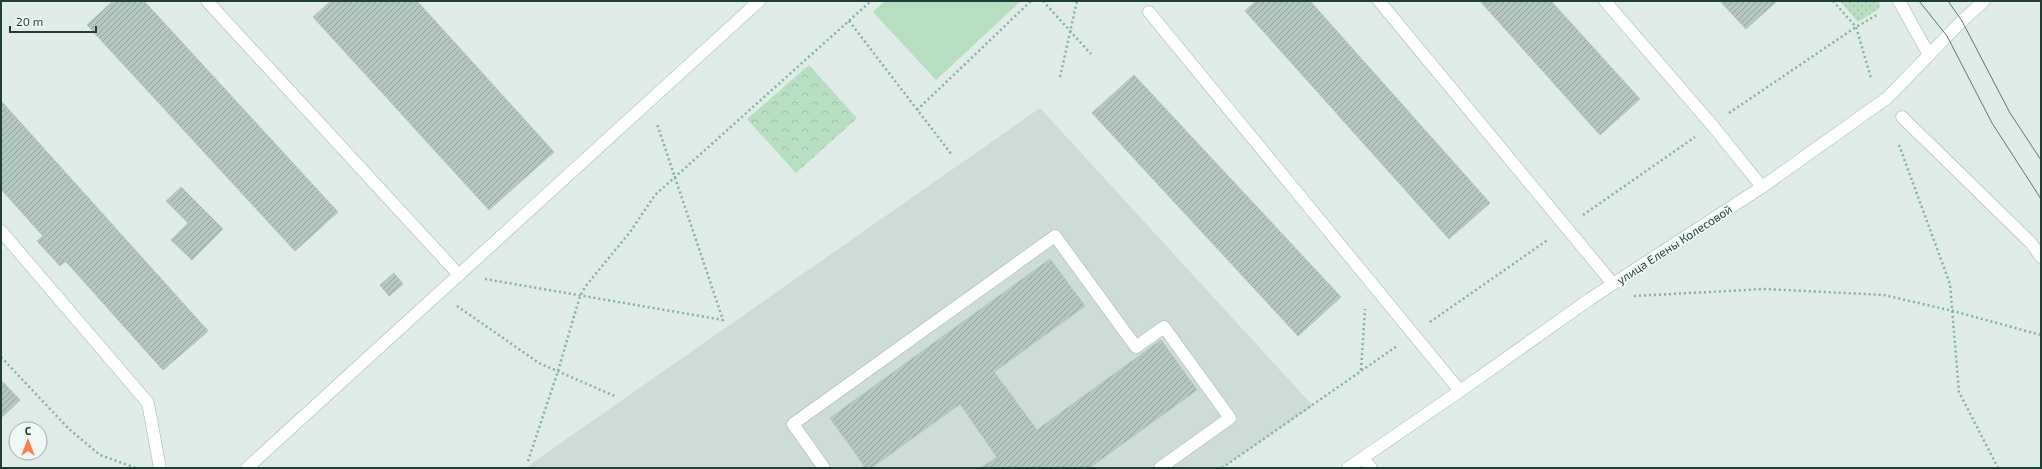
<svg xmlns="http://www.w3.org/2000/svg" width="2042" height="469" font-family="'Exo 2',sans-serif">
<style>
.built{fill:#cddcd6}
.grass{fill:url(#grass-dots)}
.park{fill:url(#park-crowns)}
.pitch{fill:#b6dfc2}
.building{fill:url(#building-hatch);stroke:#b1c6be}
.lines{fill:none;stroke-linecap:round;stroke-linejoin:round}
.minor-casing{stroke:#a1b4ae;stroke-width:13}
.path{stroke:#7cb3a3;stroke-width:2.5;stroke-dasharray:2 3;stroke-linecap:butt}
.minor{stroke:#fff;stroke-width:12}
.tram{stroke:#597971;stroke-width:1}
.labels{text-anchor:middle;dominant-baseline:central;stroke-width:4;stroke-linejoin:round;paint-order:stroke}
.street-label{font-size:12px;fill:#1e3e36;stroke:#f0f8f4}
</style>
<defs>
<pattern id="grass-dots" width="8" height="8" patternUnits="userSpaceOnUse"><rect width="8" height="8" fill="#b6dfc2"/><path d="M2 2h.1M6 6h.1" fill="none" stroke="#9cc0a7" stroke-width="1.8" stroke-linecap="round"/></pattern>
<pattern id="park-crowns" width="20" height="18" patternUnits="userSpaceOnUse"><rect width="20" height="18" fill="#b6dfc2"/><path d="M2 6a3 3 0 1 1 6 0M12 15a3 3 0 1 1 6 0" fill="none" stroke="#9cc0a7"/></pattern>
<pattern id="building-hatch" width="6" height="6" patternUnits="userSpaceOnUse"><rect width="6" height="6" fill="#b4c7c0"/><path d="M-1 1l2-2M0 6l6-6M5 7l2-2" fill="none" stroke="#92a39d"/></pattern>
</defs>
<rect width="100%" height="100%" fill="#dfece7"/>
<polygon class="built" points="1040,108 1313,406 1222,468 525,468"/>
<polygon class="grass" points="1840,1 1879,1 1880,8 1858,22"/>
<polygon class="park" points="809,65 857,118 796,173 747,119"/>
<polygon class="pitch" points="885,1 1021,1 936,80 873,12"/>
<g class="building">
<polygon points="113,1 144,1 338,212 295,251 87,25"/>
<polygon points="331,1 417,1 554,152 489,210 313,17"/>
<polygon points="1256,1 1310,1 1490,203 1449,239 1245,11"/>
<polygon points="1480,1 1551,1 1640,99 1600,135"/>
<polygon points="1720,1 1777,1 1746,29"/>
<polygon points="1134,75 1341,297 1298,336 1092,113"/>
<polygon points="1,101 208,331 163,370 66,261 60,266 37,241 43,236 1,189"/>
<polygon points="1,101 208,331 163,370 1,189"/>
<polygon points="181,187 223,229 192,260 171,240 188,223 166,201"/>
<polygon points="1050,259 1085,306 994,372 1037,430 1161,340 1197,390 1089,468 981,468 997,457 960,404 871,468 866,468 830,418"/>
<polygon points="394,273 403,284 389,296 380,285"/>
<polygon points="1,380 20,400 1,418"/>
</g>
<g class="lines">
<g class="minor-casing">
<g id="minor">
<polyline points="207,1 459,275"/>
<polyline points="1379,1 1613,284"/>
<polyline points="1605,1 1712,125 1762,187"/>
<polyline points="1899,1 1929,55"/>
<polyline points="1149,12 1460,391"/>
<polyline points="1902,117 2031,243 2041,257"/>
<polyline points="1,231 148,403 160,468"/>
<polyline points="1363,458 1371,468"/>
<polyline points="247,468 759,1"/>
<polyline points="824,468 793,424 1055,236 1136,347 1164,327 1230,418 1160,468"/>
<polyline points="1348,468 1460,391 1590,299 1762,187 1887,98 1962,21 1984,1"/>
</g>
</g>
<g class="path">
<polyline points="1043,1 1091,54"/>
<polyline points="1833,1 1856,27 1871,78"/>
<polyline points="849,21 952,155"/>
<polyline points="1060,77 1077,1"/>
<polyline points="917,110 1031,1"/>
<polyline points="1729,113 1856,27 1877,15"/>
<polyline points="1899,145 1950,284 1959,392 1998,468"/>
<polyline points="1583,215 1695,137"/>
<polyline points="485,279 723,320 657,124"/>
<polyline points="1634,296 1765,289 1884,295 1953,311 2041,335"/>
<polyline points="457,306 539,363 617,397"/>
<polyline points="1430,322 1549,239"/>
<polyline points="1,357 69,429 100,455 136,468"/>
<polyline points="1361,370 1365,309"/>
<polyline points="528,461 558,371 580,296 585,287 630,232 655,195 871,1"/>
<polyline points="1222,468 1397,346"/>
</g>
<use href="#minor" class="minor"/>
<g class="tram">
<polyline points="1919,1 1947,36 1992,123 2041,199"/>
<polyline points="1948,1 1962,21 2010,113 2041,160"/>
</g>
</g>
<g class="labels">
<g class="street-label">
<text transform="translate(1674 244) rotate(-33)">улица Елены Колесовой</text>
</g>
</g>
<rect width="2042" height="469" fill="none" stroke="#1e3e36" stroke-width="4"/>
<g transform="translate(28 441)"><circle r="19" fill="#f0f8f4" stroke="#9caea8"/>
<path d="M0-3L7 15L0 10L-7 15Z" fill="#ff7b4a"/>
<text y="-6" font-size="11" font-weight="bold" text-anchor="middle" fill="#1e3e36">С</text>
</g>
<path d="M10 26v6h86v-6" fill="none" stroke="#1e3e36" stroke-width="2"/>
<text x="16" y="26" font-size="12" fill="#1e3e36" stroke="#f0f8f4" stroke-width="3" paint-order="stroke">20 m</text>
</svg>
